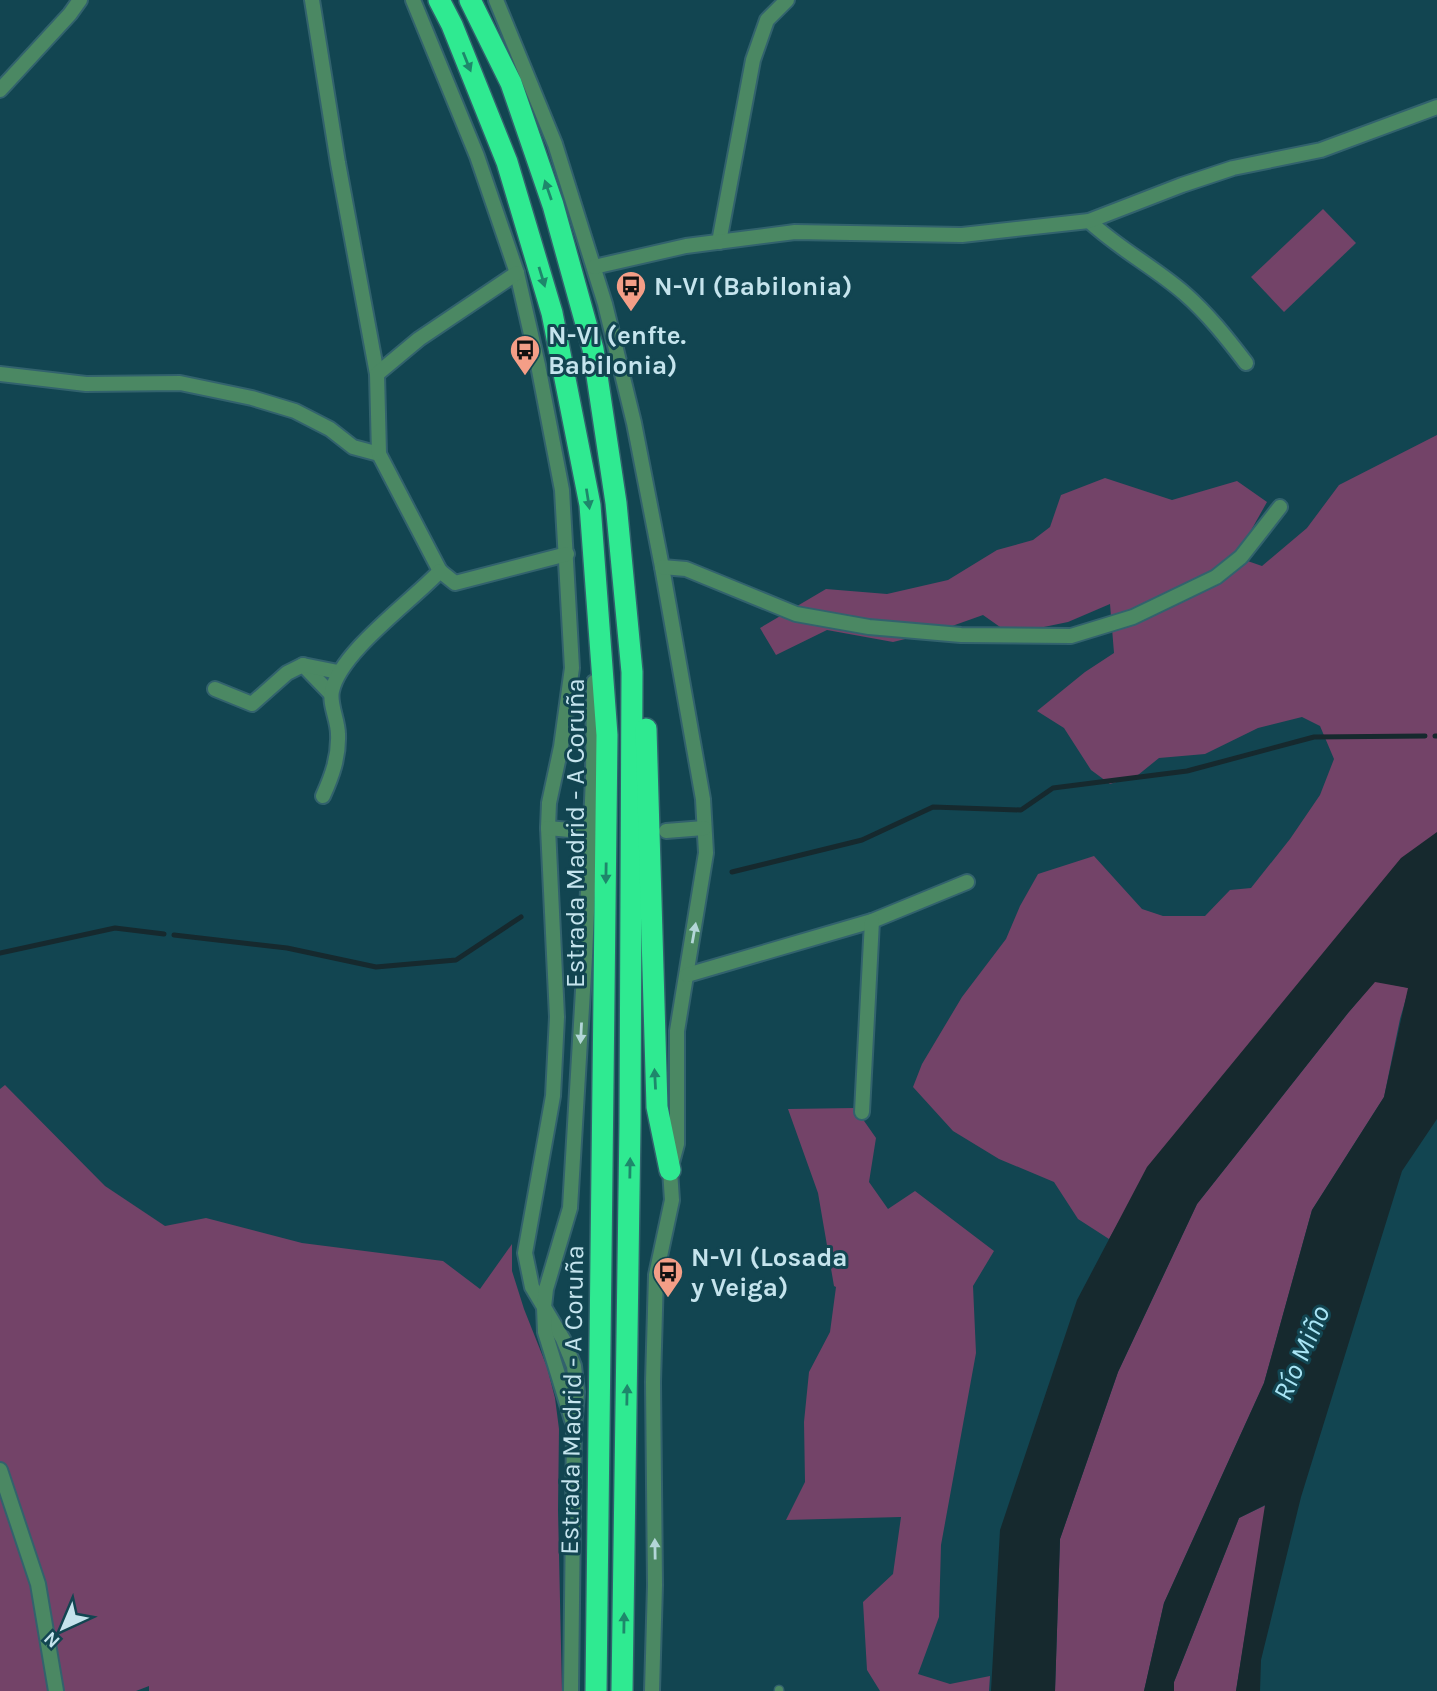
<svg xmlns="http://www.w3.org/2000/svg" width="1437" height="1691" font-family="Karla,sans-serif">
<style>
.green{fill:#734368}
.water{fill:#16292e}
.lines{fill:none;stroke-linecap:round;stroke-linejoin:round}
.stream{stroke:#16292e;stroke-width:5}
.lane-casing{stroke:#32626d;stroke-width:11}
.street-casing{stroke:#32626d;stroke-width:18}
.highway-casing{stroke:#32626d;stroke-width:24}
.lane{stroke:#4b8863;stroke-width:8}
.street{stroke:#4b8863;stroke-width:14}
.highway{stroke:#2fea91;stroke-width:21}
.oneway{fill:#1e876b}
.oneway2{fill:#b3d6d8}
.labels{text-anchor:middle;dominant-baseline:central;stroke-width:6;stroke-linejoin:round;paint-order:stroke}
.poi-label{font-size:26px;font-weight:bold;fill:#c5e4ed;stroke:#124551;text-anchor:start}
.street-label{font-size:26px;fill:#c5e4ed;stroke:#124551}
.water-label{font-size:28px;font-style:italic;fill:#a9e5f5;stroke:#124551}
</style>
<rect width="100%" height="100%" fill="#124551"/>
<g class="green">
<polygon points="1323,209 1356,243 1284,312 1251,277"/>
<polygon points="1437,435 1437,845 1121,1218 1109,1239 1078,1219 1054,1182 999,1159 953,1131 913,1087 922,1064 962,997 1006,939 1020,906 1038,874 1094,856 1142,909 1163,916 1205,916 1230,890 1251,888 1290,839 1320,795 1334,759 1320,726 1302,717 1258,728 1205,754 1159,758 1138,775 1110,784 1091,770 1064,728 1037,711 1085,672 1114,653 1110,604 1068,622 1010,634 983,615 938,631 893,642 827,630 776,655 760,628 826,589 887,594 948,580 997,550 1033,540 1050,527 1061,495 1105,478 1172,500 1237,481 1267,502 1236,557 1262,566 1307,528 1339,485"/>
<polygon points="1375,981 1409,988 1400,1019 1384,1097 1312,1210 1264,1383 1164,1603 1144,1691 1055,1691 1060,1539 1118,1372 1197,1204 1348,1013"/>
<polygon points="5,1085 105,1186 165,1226 206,1218 302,1243 443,1261 480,1289 512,1244 512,1271 524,1309 547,1367 555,1398 559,1429 558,1510 562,1691 149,1691 149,1686 136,1691 0,1691 0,1089"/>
<polygon points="855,1108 876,1138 869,1182 888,1209 915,1191 994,1251 973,1286 976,1353 941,1545 939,1617 918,1674 950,1684 990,1676 989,1691 880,1691 867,1670 863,1602 893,1574 901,1517 786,1520 805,1482 804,1422 809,1372 830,1332 836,1287 834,1286 818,1193 788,1109"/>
<polygon points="1266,1505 1236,1691 1174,1691 1174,1682 1239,1518"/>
</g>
<polygon class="water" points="1437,832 1437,1119 1402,1171 1301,1497 1261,1660 1260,1691 1236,1691 1265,1505 1239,1518 1174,1682 1174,1691 1144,1691 1164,1603 1264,1383 1312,1210 1384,1097 1408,988 1375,982 1348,1013 1197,1204 1118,1372 1060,1539 1055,1691 991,1691 1000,1530 1077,1300 1147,1167 1401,858"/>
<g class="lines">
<g class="stream">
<polyline points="1435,736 1437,736"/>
<polyline points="732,872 862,840 933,807 1021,810 1053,788 1187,771 1314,737 1425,736"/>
<polyline points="174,935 287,948 376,967 456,960 521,917"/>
<polyline points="0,953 115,928 164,934"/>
</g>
<g class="lane-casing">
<polyline id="lane" points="779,1691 779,1690"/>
</g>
<g class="street-casing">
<g id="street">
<polyline points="312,0 338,163 377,374"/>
<polyline points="413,0 477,156 517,273 538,365 562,490 572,668 561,747 549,803 548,828 557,1017 553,1096 525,1253 532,1287 563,1339 574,1366 577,1392 574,1428 571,1691"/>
<polyline points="496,0 555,144 605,304 634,423 662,567 703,799 706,853 677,1031 677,1144 670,1170 672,1200 656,1275 653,1382 655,1585 652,1691"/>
<polyline points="0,90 70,14 80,0"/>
<path d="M1089,221C1119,249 1154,267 1184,293C1208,314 1227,338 1246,363"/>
<polyline points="719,242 753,60 767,20 787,0"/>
<polyline points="594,267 686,246 795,232 962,235 1089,221 1182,185 1233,168 1321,150 1437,107"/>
<polyline points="0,374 86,384 180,383 252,398 295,411 330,429 353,447 379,454"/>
<polyline points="662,567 686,569 796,614 869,627 961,635 1071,636 1133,617 1216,577 1241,557 1280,507"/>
<polyline points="440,571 379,454 377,374 419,339 517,273"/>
<polyline points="303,665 331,694"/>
<polyline points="215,689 252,704 287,673 303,665 338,672"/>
<path d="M323,796C332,776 339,757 338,734C338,720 329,704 332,691C340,652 412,601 440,571L455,583L567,554"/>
<polyline points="548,828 580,831"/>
<polyline points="666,831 704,828"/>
<polyline points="687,975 872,921 967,882"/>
<polyline points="862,1112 872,921"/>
<polyline points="572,1420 545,1332 544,1307 546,1289 570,1208 585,957 593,778 594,682"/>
<polyline points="0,1470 38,1584 56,1691"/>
</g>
</g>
<g class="highway-casing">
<g id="highway">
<polyline points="439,0 452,25 507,162 552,313 590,505 607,735 596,1691"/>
<polyline points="470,0 511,83 553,205 593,349 616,503 632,672 630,1123 622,1691"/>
<polyline points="646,729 657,1107 670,1170"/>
</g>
</g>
<use href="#lane" class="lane"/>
<use href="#street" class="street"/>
<use href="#highway" class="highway"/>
</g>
<defs><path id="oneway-solid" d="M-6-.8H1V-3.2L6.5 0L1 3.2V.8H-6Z" transform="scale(1.75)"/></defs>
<g class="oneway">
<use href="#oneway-solid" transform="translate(467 62) rotate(68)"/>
<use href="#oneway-solid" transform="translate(548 190) rotate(-109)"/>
<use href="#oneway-solid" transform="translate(542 277) rotate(73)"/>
<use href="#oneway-solid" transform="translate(588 499) rotate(81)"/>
<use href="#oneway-solid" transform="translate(606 873) rotate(91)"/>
<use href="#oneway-solid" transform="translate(655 1079) rotate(-93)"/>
<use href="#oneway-solid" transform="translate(630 1168) rotate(-89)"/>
<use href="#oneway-solid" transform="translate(627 1395) rotate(-89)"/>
<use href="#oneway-solid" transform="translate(624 1623) rotate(-89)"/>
</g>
<g class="oneway2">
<use href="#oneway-solid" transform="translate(694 933) rotate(-80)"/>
<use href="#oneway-solid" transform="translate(581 1033) rotate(93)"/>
<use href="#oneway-solid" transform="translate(655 1549) rotate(-91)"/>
</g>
<defs>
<g id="bus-pin" transform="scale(1.575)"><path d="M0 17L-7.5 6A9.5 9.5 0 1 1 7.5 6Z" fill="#f49e87" stroke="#124551"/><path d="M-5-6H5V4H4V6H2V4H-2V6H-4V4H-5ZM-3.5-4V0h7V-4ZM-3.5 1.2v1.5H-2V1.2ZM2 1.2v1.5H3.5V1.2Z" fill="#111"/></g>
</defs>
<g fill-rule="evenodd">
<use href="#bus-pin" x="631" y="286"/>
<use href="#bus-pin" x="525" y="350"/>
<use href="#bus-pin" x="668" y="1272"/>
</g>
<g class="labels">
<g class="poi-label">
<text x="654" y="286">N-VI (Babilonia)</text>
<text x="548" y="335">N-VI (enfte.<tspan x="548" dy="30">Babilonia)</tspan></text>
<text x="691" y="1257">N-VI (Losada<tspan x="691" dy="30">y Veiga)</tspan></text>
</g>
<g class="street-label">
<text transform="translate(575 833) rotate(-90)">Estrada Madrid - A Coruña</text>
<text transform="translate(572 1400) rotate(-89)">Estrada Madrid - A Coruña</text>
</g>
<g class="water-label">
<text transform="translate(1301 1353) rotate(-66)">Río Miño</text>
</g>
</g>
<g transform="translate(63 1628) rotate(224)" stroke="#124551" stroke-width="5" paint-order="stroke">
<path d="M0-5L12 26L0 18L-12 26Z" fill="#c5e4ed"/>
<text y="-10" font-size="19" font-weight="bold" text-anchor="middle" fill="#c5e4ed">N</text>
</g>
</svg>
